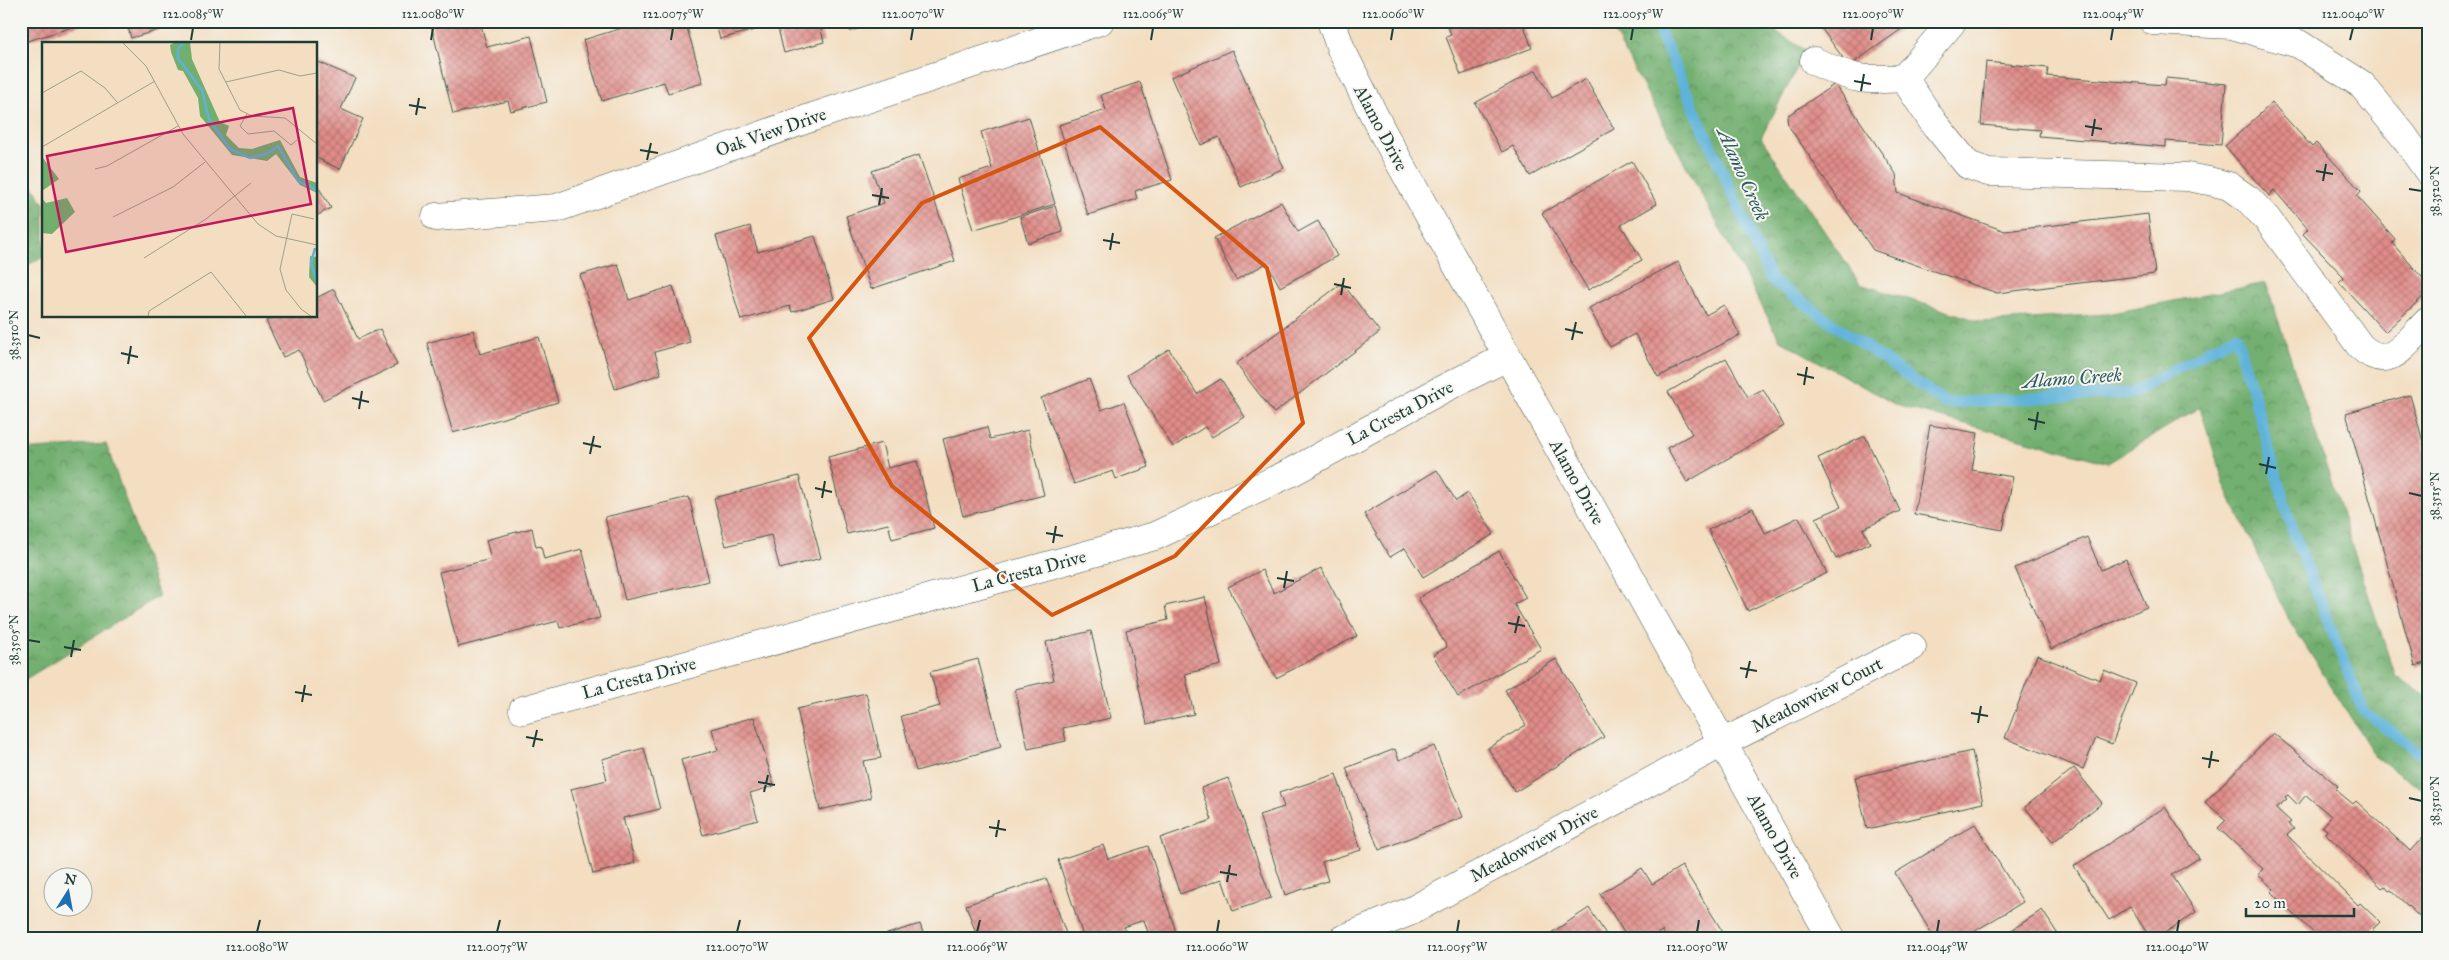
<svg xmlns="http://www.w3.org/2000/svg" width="2449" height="960" font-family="'IM FELL Great Primer',serif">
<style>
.forest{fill:url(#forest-crowns);stroke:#487652}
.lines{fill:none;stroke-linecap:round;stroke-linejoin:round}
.stream{stroke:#5eb3da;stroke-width:11}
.building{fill:url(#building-cross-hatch)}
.minor-casing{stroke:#3f5549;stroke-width:29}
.major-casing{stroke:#3f5549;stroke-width:29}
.minor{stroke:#fff;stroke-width:28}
.major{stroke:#fff;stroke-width:28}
.marked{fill:none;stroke:#d45610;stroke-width:4;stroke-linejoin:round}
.ticks{fill:none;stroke:#1f3d34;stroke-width:2}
.labels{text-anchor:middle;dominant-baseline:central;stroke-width:4;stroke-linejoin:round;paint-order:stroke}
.street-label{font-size:18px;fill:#1f3d34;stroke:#f6f6f2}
.water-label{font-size:19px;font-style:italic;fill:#2f5a5e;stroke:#f6f6f2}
.inset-river{fill:none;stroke:#5eb3da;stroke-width:2.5}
.inset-road{fill:none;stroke:#9e9e89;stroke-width:1}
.view{fill:#c2185b;fill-opacity:0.15;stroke:#c2185b;stroke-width:2.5}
.inset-edge{fill:none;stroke:#1f3d34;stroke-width:2.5}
.neatline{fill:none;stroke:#1f3d34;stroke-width:2}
.ticks-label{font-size:12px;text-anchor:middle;fill:#1f3d34}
</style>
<defs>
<pattern id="forest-crowns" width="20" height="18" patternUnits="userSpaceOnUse" patternTransform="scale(1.25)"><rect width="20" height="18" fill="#72af6f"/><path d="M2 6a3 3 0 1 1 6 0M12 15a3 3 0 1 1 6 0" fill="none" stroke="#5d905c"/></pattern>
<pattern id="building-cross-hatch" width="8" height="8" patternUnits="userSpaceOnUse" patternTransform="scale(1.25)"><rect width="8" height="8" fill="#e18c89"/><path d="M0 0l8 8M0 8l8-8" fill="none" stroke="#b67471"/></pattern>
</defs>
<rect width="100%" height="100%" fill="#f6f6f2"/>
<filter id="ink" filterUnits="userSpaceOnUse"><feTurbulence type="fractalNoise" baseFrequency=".02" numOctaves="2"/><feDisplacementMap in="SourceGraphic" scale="10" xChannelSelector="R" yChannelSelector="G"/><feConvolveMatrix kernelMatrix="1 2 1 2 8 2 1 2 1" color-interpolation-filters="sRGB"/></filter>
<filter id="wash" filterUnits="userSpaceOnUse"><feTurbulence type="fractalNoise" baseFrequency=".0096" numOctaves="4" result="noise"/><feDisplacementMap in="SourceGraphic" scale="20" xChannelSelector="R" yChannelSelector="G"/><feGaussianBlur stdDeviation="1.12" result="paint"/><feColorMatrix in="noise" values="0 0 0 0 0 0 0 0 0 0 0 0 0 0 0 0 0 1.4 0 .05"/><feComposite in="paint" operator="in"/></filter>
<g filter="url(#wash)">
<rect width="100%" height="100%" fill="#f3dec1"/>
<g class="forest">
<polygon points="1608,21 1760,21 1806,51 1761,138 1860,284 1982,322 2107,314 2266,283 2395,676 2428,698 2428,794 2375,756 2291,623 2225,487 2200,407 2108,463 1896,405 1780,340"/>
<polygon points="21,167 44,204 44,257 21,268"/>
<polygon points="106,444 159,596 21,682 21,450"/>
</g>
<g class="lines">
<polyline class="stream" points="1655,21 1771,280 1946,403 2132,393 2236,335 2292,529 2363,710 2428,760"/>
</g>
<g id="blocks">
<g class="building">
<polygon points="21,21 89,21 89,22 21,43"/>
<polygon points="126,21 180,21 180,24 131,38"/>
<polygon points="440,21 480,21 487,47 531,36 547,102 511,111 508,101 453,114 431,24"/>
<polygon points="645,21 685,21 703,83 668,93 664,82 602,101 583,40"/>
<polygon points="715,21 819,21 824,42 784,53 777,24 720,39"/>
<polygon points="847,21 884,21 884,22 850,31"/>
<polygon points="1446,21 1522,21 1532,48 1461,75 1446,37 1451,35"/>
<polygon points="1816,21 1913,21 1849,66"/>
<polygon points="1232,50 1284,168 1241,187 1219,137 1201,145 1171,77"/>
<polygon points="316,61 355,78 341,109 363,119 340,169 316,158"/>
<polygon points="1986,62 2048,68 2047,76 2165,85 2166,78 2226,84 2221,145 2166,141 2166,147 2039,136 2040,130 1981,125"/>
<polygon points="1536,70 1552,98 1586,79 1614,129 1530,176 1513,146 1502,152 1475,103"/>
<polygon points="1140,82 1172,180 1135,191 1137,199 1088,215 1059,125 1106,110 1101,95"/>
<polygon points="1835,84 1896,174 1898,193 2005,231 2148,214 2155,274 1997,293 1873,250 1788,125 1787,116"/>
<polygon points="2272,103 2312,147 2316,143 2361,191 2357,196 2395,239 2392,243 2428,284 2428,292 2385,332 2339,282 2344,277 2303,234 2308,229 2274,190 2269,196 2225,146"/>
<polygon points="1029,117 1055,204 973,230 958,179 992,168 981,132"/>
<polygon points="919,155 955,261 871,289 846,216 884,203 872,171"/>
<polygon points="1632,161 1657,204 1621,225 1642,260 1588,290 1542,213"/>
<polygon points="316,183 331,208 316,216"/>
<polygon points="1281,202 1298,232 1318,221 1337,256 1280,287 1267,263 1236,280 1214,238"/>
<polygon points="1055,206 1063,232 1028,243 1020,217"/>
<polygon points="750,226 758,252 815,236 834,299 792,312 790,306 741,320 716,236"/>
<polygon points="1678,262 1706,315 1724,305 1740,335 1658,377 1635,334 1610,347 1589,308"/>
<polygon points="618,264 629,300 673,286 690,342 655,352 661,374 615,389 580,275"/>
<polygon points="1342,283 1380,332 1274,413 1236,364"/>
<polygon points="334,289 358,339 380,329 397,365 323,400 299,350 283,357 266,321 277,316 316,316 316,298"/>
<polygon points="473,330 480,354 539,337 558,402 453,433 427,343"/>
<polygon points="1169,349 1197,394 1221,379 1245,417 1212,437 1205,427 1173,447 1127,375"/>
<polygon points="1726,358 1748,397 1763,389 1784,426 1687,482 1667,448 1692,434 1668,392"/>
<polygon points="1089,379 1101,410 1124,402 1149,467 1116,479 1113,471 1074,484 1041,398"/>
<polygon points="2410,395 2428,460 2428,662 2415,666 2346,413"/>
<polygon points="1930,425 1978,433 1972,470 2013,477 2003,530 1914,514"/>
<polygon points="987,427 990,439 1028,430 1044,495 963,516 943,439"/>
<polygon points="1865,436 1900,511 1863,529 1870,543 1836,559 1816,518 1841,507 1818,458"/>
<polygon points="882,443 888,468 917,461 934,528 892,539 888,524 847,534 828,457"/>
<polygon points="1437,470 1456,501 1468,493 1494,534 1423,577 1405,548 1390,557 1364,514"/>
<polygon points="799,476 821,558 780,569 771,535 726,546 714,498"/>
<polygon points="689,497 709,581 625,600 605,517"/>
<polygon points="1753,508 1765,533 1799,517 1827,573 1748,611 1708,530"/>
<polygon points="532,528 536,547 541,546 544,559 582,549 600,618 560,628 558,621 458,647 439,572 491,559 486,540"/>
<polygon points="2087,537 2101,570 2126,559 2147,607 2051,649 2015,568"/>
<polygon points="1499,551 1526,598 1514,604 1541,649 1458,697 1433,655 1447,647 1418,598"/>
<polygon points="1321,568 1357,636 1276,678 1228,587 1262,570 1274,593"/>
<polygon points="1205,597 1221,665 1185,674 1194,714 1147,724 1126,630 1168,620 1165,606"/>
<polygon points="1091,631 1111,718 1063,728 1066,741 1028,749 1015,689 1054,680 1046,642"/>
<polygon points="2037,655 2100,680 2104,670 2136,683 2112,744 2096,738 2083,769 2005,738"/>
<polygon points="978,659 1001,747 916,771 901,716 940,706 930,672"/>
<polygon points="1556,659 1604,737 1515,792 1488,748 1526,725 1505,690"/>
<polygon points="866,693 881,758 863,761 871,798 820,810 797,709"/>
<polygon points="754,717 774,786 750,793 758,820 703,835 681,760 718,750 712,729"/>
<polygon points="2273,733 2338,786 2335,789 2353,804 2356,801 2410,851 2423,837 2428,841 2428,925 2391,890 2389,891 2385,886 2382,888 2325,833 2327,830 2322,826 2331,816 2306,795 2298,805 2288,795 2285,797 2287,799 2276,808 2291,822 2288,824 2294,829 2287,835 2358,905 2360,903 2380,922 2372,930 2382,939 2320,939 2271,892 2274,889 2258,875 2263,869 2218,828 2226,820 2205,802"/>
<polygon points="1434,746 1463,817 1379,850 1346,768 1395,749 1399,760"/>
<polygon points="644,748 660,809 623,818 635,863 593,874 571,789 607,780 602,759"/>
<polygon points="1972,751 1983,803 1867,829 1855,777"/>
<polygon points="2074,768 2102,803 2053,842 2025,807"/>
<polygon points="1336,774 1361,850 1322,862 1328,881 1285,895 1259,815 1284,807 1279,793"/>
<polygon points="1228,778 1271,898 1233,911 1222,879 1180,894 1160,838 1212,820 1201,788"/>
<polygon points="2165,807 2199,858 2172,875 2196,912 2156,939 2151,939 2130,907 2109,920 2074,866"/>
<polygon points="1975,824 2023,902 1962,939 1935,939 1895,873"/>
<polygon points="1103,845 1108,859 1148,846 1177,935 1165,939 1150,939 1144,920 1124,927 1128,939 1084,939 1058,860"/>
<polygon points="1682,866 1724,934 1716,939 1667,939 1662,931 1649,939 1628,939 1600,894 1642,868 1652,884"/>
<polygon points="1046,878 1068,939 978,939 966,905"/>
<polygon points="1589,908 1609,939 1542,939"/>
<polygon points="2042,910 2061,939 1998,939"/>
<polygon points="920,924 925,939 874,939 874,938"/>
</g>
</g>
</g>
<g filter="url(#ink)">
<use href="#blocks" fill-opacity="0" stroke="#3f5549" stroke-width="1"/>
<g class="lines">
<g class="minor-casing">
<g id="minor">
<path d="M1953,21L1904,78L1933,122L1968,165L1988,172L2187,177L2209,181L2229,186L2249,200L2267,219L2360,346C2390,374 2405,343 2428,321"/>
<polyline points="2153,21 2232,25 2299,44 2361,84 2403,135 2428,171"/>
<path d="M1814,61C1854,80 1861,81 1904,78"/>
<polyline points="436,217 557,208 813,117 1100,21"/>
<polyline points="523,710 1155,536 1292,472 1439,391 1507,357"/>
<polyline points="1343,939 1411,911 1722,743 1912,647"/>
</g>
</g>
<g class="major-casing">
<polyline id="major" points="1331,21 1341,49 1382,131 1832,939"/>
</g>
<use href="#minor" class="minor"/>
<use href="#major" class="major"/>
</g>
</g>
<path class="marked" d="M1100,127L1267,268L1303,423L1175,556L1052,615L892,486L809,338L922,203Z"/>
<path class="ticks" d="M191,40L193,28M431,40L433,28M671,40L673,28M911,40L913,28M1151,40L1153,28M1391,40L1393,28M1631,40L1633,28M1871,40L1873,28M2111,40L2113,28M2350,40L2353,28M1854,81L1871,84M1861,91L1864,74M409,105L426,108M416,115L419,98M2085,126L2102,129M2092,136L2095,119M640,150L658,153M647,160L651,143M2316,171L2333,174M2323,181L2326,164M2409,189L2422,191M872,195L889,198M879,205L882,188M1103,240L1120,243M1110,250L1113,233M1334,284L1351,288M1341,295L1344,278M1565,329L1583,333M28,335L40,338M1572,340L1576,322M121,353L138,357M128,364L131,346M1797,374L1814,378M1804,385L1807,367M352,398L369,402M359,409L362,391M2028,419L2045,423M2035,430L2038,412M583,443L601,447M590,454L594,436M2259,464L2276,468M2266,474L2269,457M815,488L832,492M2409,493L2422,496M822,498L825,481M1046,533L1063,536M1053,543L1056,526M1277,578L1294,581M1284,588L1287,571M1508,623L1525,626M1515,633L1519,616M28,640L40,642M64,647L81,650M71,657L74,640M1740,668L1757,671M1746,678L1750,661M295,692L312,695M302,702L305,685M1971,713L1988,716M1978,723L1981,706M526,737L543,740M533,747L537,730M2202,758L2219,761M2209,768L2212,751M758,782L775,785M764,792L768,775M2409,798L2422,801M989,827L1006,830M996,837L999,820M1220,872L1237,875M1227,882L1230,865M257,932L260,920M497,932L500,920M737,932L740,920M977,932L980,920M1217,932L1219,920M1457,932L1459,920M1697,932L1699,920M1937,932L1939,920M2177,932L2179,920"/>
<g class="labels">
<g class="street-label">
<text transform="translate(1381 128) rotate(62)">Alamo Drive</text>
<text transform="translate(771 132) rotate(-19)">Oak View Drive</text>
<text transform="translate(1400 413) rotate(-28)">La Cresta Drive</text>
<text transform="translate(1577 482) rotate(61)">Alamo Drive</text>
<text transform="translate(1029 571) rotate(-15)">La Cresta Drive</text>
<text transform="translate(639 678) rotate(-15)">La Cresta Drive</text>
<text transform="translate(1817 695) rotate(-27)">Meadowview Court</text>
<text transform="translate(1775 836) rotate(61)">Alamo Drive</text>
<text transform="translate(1534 844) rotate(-28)">Meadowview Drive</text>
</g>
<g class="water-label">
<text transform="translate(1743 174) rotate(66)">Alamo Creek</text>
<text transform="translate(2072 378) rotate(-4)">Alamo Creek</text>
</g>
</g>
<g transform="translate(42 42)">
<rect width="275" height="275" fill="#f3dec1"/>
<path d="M133,0H148L150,17L178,80L187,84L184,93L197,106L210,107L238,98L258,135L275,141V151L258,143L234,112L225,119L190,113L158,74L156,56L141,29L136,28L129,10L128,3ZM1,116L17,137L0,149V117ZM0,156L4,161L25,156L33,170L10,192L0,191ZM268,214L275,215V245L267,235Z" fill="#72af6f"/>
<path class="inset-river" d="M142,0L136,7V16L160,48L167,77L188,107L208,116L226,111L236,104L256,139L275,148M273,206L269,221L275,240"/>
<path class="inset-road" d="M80,0L104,24L141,92L216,182L234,194L275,203M178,0L177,27L198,68L210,74L243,76L275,102M184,40L237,28L258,34L275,31M0,51L39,29L63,46L75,60M205,72L198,84L206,92L232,89L249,103L255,98M0,105L113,39M53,127L65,124L136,84M71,175L131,145L163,120M102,216L164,177L209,141M106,275L107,269L169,230L205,275M270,275L259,267L244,248L238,227L250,172L272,177"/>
<path class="view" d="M251,66L269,162L24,210L5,114Z"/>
<rect width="275" height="275" class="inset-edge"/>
</g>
<rect width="2449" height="960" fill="none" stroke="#f6f6f2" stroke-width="55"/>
<g transform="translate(68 892) rotate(11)"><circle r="24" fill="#f6f6f2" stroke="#a0aca6"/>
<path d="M0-4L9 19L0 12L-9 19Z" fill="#1f6fb2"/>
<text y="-8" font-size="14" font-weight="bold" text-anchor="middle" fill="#1f3d34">N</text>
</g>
<path d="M2246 908v8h108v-8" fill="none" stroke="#1f3d34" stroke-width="2.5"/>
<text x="2254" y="908" font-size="15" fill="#1f3d34" stroke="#f6f6f2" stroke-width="4" paint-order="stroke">20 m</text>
<rect x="28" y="28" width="2394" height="904" class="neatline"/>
<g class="ticks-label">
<text x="193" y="18">122.0085°W</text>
<text x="433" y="18">122.0080°W</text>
<text x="673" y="18">122.0075°W</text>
<text x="913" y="18">122.0070°W</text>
<text x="1153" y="18">122.0065°W</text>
<text x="1393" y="18">122.0060°W</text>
<text x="1633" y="18">122.0055°W</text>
<text x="1873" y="18">122.0050°W</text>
<text x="2113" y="18">122.0045°W</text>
<text x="2353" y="18">122.0040°W</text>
<text transform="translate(2435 191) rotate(-90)" y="4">38.3520°N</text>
<text transform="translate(14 335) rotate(-90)" y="4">38.3510°N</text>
<text transform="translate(2435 496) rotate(-90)" y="4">38.3515°N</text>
<text transform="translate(14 640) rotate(-90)" y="4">38.3505°N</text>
<text transform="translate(2435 801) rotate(-90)" y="4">38.3510°N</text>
<text x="257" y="951">122.0080°W</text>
<text x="497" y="951">122.0075°W</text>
<text x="737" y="951">122.0070°W</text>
<text x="977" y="951">122.0065°W</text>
<text x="1217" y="951">122.0060°W</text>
<text x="1457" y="951">122.0055°W</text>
<text x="1697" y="951">122.0050°W</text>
<text x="1937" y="951">122.0045°W</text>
<text x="2177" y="951">122.0040°W</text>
</g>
</svg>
